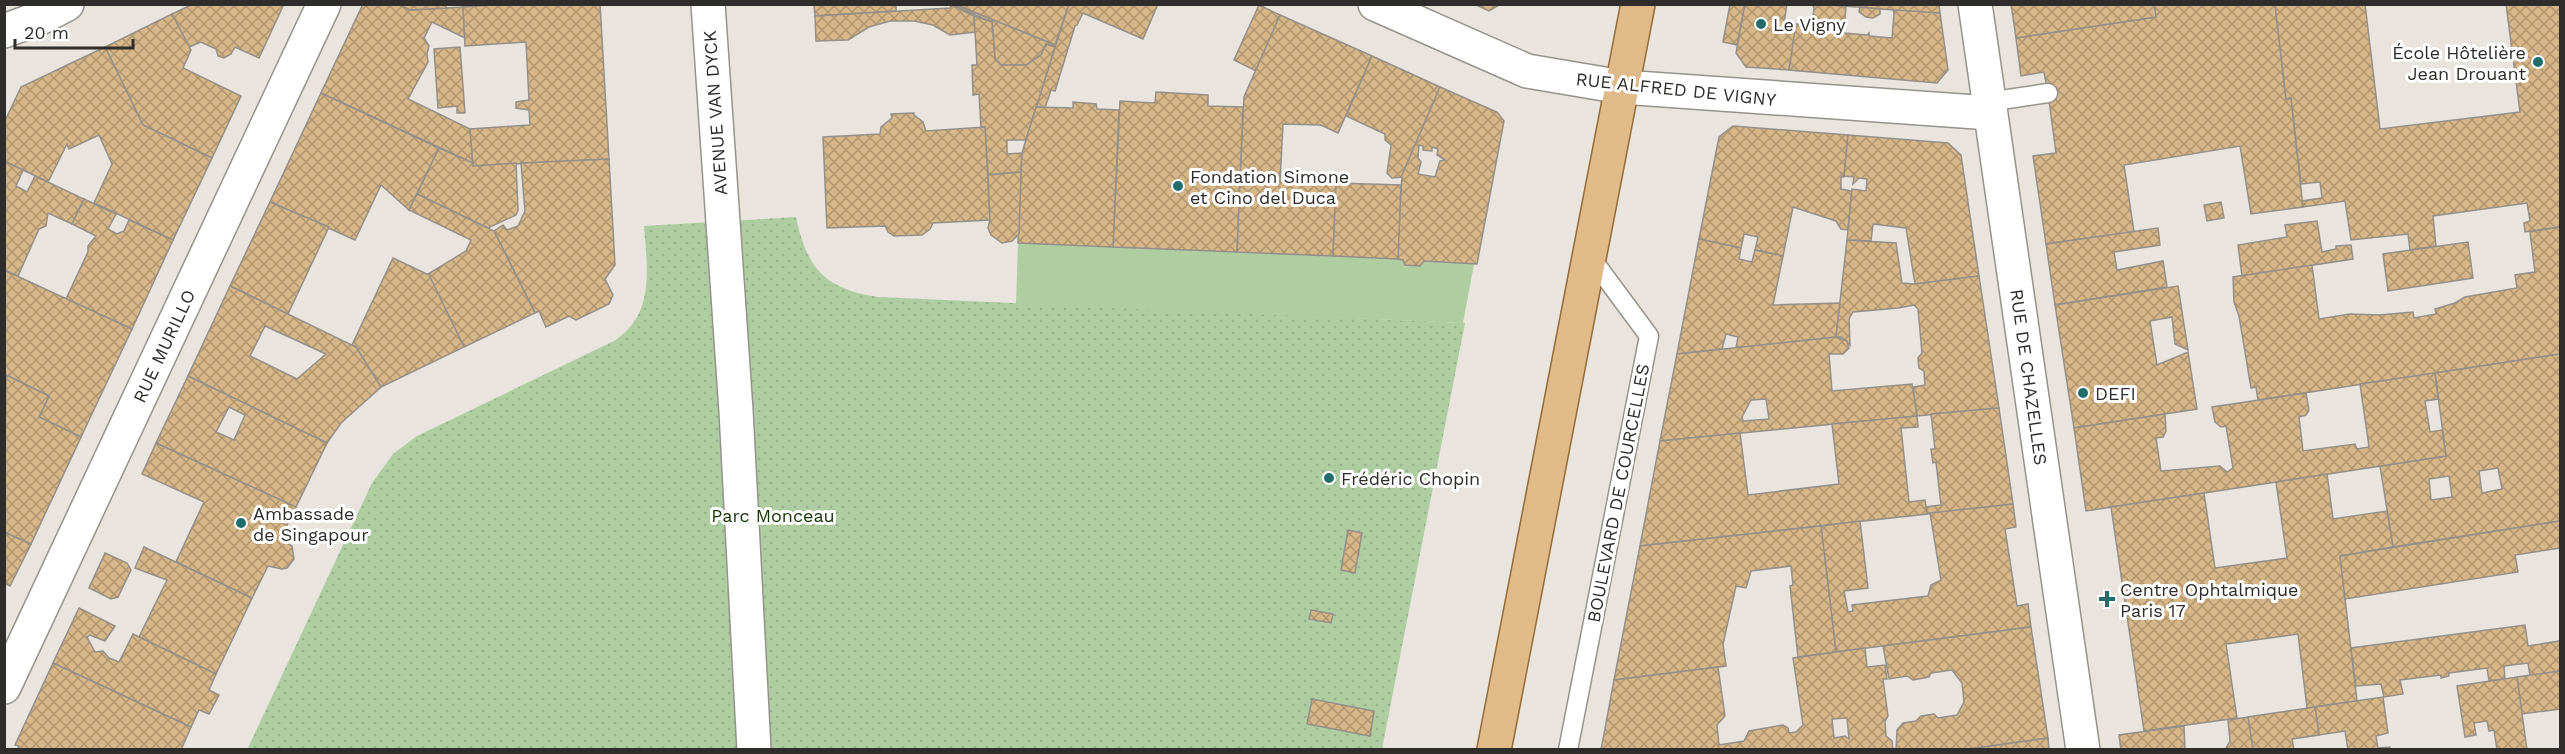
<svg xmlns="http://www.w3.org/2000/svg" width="2565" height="754" font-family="'Work Sans',sans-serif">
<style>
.park{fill:url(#park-dots)}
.garden{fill:#aecea1}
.building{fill:url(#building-cross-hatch);stroke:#948f89;stroke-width:1.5;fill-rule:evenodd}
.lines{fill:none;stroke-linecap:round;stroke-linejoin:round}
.lane-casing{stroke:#97938c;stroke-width:21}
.street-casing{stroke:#97938c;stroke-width:36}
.secondary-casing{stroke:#97938c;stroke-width:36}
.primary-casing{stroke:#946b35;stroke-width:36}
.lane{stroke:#fff;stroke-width:18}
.street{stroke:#fff;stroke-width:33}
.secondary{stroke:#fff;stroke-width:33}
.primary{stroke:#e0bb89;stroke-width:33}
.poi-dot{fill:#216d6c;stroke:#fff;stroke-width:2}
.labels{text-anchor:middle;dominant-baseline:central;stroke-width:6;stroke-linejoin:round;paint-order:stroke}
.poi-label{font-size:18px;fill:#2f2d2b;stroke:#fff;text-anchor:start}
.street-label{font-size:18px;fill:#2f2d2b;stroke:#fff}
.park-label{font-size:18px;fill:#163404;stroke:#fff}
</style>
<defs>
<pattern id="park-dots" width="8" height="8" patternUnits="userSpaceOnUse" patternTransform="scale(1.5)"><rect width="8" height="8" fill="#aecea1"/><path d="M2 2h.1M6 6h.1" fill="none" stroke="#96b18b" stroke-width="1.8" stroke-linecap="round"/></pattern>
<pattern id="building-cross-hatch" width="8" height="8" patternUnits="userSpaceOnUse" patternTransform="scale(1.5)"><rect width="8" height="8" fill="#d7b788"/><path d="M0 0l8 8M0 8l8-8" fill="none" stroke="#af956f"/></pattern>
</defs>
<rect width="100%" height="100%" fill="#e9e4dd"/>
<path class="park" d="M796,217C807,269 825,289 878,297L1465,323L1382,749L247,750L372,483L393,454L417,436L616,340C622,335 629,329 633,323C653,297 646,256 644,226Z"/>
<polygon class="garden" points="1018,243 1398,259 1403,260 1405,265 1420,266 1424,261 1474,264 1463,323 1016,304"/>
<g class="building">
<polygon points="193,4 284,4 259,58 235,47 231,54 224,58 218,56 216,49 201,42 189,47 172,14"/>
<polygon points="363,4 398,4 410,10 463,7 465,38 432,22 424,38 429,46 427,54 428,62 408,99 470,129 473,163 321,93"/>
<polygon points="398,4 446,4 446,8 410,10"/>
<polygon points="508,4 600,4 609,159 473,166 470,129 530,125 529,110 516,108 516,102 529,100 526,42 465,46 463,7"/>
<polygon points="814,4 896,4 896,11 815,16"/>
<polygon points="954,4 1069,4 1055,45"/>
<polygon points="954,4 1055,45 1055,47 1046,44 1041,55 1026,65 1001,65 995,59 992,22 952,5"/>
<polygon points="1069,4 1158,4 1143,39 1083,13 1077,25 1075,26 1055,91 1051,90 1045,108 1036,107"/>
<polygon points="1474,4 1501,4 1489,11"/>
<polygon points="1730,4 1745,4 1737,45 1723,42"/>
<polygon points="1745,4 1787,4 1784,24 1796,26 1789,70 1746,67 1736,53"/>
<polygon points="1812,4 1846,6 1844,33 1867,35 1869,33 1869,36 1892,38 1894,14 1893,9 1940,13 1948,70 1937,83 1789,70 1796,24 1812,25 1814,8"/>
<polygon points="1820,4 1939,4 1940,13 1880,9"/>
<polygon points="2154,4 2275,4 2286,99 2291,98 2303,207 2251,214 2240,146 2124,165 2134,232 2046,244 2033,156 2056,153 2048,93 2044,72 2021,76 2016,38 2156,17"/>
<polygon points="2154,4 2156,17 2016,38 2011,4"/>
<polygon points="2275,4 2365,4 2380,129 2520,112 2506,4 2560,4 2560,227 2525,232 2524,223 2530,221 2527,203 2433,216 2436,246 2410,250 2408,234 2351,240 2345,201 2303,207 2302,201 2322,198 2320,182 2301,184 2291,98 2286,99"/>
<polygon points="952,5 974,16 975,32 950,35 933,25 914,21 890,21 869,27 848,40 816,41 815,16 950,8"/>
<polygon points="1259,5 1280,15 1256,71 1234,60"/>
<polygon points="1860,7 1880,9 1880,14 1873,18 1866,17 1859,12"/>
<polygon points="172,14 191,50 183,68 241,96 212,158 143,125 105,47"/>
<polygon points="1280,15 1372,56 1338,133 1321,125 1283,124 1280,182 1240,180 1244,97"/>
<polygon points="974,16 992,22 995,59 1001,65 1026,65 1041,55 1046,44 1055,47 1026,140 1007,140 1007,154 1022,153 1021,172 988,175 985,127 981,127 979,94 973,95 972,65 977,65"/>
<polygon points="105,47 143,125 212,158 173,240 94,203 112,164 99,135 69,149 67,144 48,182 4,161 4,123 21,87"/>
<polygon points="460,47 465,113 457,113 457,106 438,108 434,49"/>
<polygon points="1372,56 1440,87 1402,177 1392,178 1387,173 1391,145 1385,140 1385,134 1346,116"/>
<path d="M1440,87L1497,112L1504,121L1477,264L1424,261L1420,266L1405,265L1403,260L1397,259L1402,175ZM1419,145L1423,146V150L1432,151V147L1438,149L1437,155L1445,160L1440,161L1435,177L1418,174L1421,162L1418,158Z"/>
<polygon points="1156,92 1208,95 1208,106 1243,107 1237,252 1113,247 1120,101 1155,103"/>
<polygon points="321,93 439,148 409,210 381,185 355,240 270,202"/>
<polygon points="1073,102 1096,104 1097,109 1119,110 1113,247 1018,243 1022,153 1036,107 1073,108"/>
<polygon points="914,113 914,115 923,122 926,131 985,127 990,220 933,223 930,229 922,235 894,236 888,232 885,226 827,228 823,137 880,134 881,127 892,118 891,114"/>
<polygon points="1733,126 1848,135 1844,177 1841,177 1841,189 1852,191 1848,230 1841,229 1836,221 1793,207 1783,256 1755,250 1758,237 1744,234 1741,248 1699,239 1719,137"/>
<polygon points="1848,135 1948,143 1961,155 1979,276 1915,284 1906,228 1873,224 1871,241 1847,240 1852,189 1866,191 1867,179 1859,178 1853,184 1854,177 1844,176"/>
<polygon points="439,148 473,163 473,166 516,163 518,210 516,215 488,228 417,194"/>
<polygon points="609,159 615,265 605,279 613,295 609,304 576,320 569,316 546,327 539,311 535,313 494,231 503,225 507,230 518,226 525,211 521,163"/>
<polygon points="4,161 23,170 16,186 27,192 35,176 84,199 72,224 48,213 46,226 39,229 18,276 4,270"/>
<polygon points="1021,172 1019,234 1012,241 1002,243 991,235 988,228 990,220 988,175"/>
<polygon points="1240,180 1336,184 1333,256 1237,252"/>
<polygon points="1336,183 1401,185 1398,259 1333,256"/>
<polygon points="417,194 494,231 535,313 464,347 428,274 466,251 471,240 409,210"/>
<polygon points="84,199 116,214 108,229 117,234 124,231 129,220 173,240 132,329 66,299 88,252 88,246 96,236 72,224"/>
<polygon points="270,202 329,227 288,314 230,286"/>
<polygon points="2221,202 2224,218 2207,221 2204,205"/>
<polygon points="2317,221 2322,252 2336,249 2336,246 2351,245 2353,259 2242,276 2238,245 2287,237 2285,225"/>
<polygon points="2560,227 2560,354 2258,400 2256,387 2251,388 2239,316 2234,302 2233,277 2312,265 2319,319 2350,314 2379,315 2413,312 2414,318 2436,314 2435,309 2455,303 2465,297 2517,288 2515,275 2535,272 2530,232"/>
<polygon points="2158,228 2160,245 2114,252 2117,270 2163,261 2167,287 2055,305 2046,244"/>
<polygon points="1699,239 1741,248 1739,259 1752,262 1755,250 1783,256 1773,305 1840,303 1836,337 1736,348 1738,337 1726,334 1722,349 1677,354"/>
<polygon points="1847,240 1896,243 1902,283 1915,284 1979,276 1999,408 1917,416 1913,387 1925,385 1924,371 1919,368 1918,358 1922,353 1918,309 1914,305 1898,308 1853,312 1849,319 1850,345 1842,337 1836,337"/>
<polygon points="2468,242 2473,278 2388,291 2383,254"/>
<polygon points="393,258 429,275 464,347 381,387 356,347 352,345"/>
<polygon points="4,270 132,329 81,437 39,417 49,396 6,375 4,378"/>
<path d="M230,286L356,347L381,387L341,423L327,443L188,376ZM265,326L326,354L297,379L250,356Z"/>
<polygon points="2178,286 2188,350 2175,344 2172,317 2150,321 2157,365 2188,352 2197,409 2074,428 2055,305"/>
<path d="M1836,337L1847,341L1849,348L1843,354H1829L1832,391L1912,384L1917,416L1660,441L1677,354ZM1766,399L1769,419L1743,421L1742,417L1751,400Z"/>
<path d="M2560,354V521L2393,547L2380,466L2446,456L2435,373ZM2498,468L2502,489L2482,493L2479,471ZM2449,476L2452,497L2431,500L2429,479Z"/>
<polygon points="2435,373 2438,399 2425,401 2430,432 2442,430 2446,456 2086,511 2074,428 2165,414 2166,431 2163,437 2156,438 2161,471 2220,466 2227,472 2233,468 2226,426 2221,427 2215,422 2212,407 2306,393 2309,410 2306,415 2299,417 2303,451 2355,444 2357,449 2369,447 2360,384"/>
<polygon points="6,375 49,396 39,417 81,437 31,544 4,532"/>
<path d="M188,376L327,443L296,507L156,443ZM229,407L245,415L234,440L216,432Z"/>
<polygon points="1999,408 2013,504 1927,514 1926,507 1941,505 1936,462 1933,463 1931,449 1935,449 1931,414"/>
<polygon points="1917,416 1918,427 1901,428 1909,502 1925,500 1927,514 1640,546 1660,441 1740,433 1748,495 1839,484 1832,424"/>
<polygon points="156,443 296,507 280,539 292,546 294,559 287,568 282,569 268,566 252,598 176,562 204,502 142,474"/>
<polygon points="2327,474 2333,519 2387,511 2393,547 2340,556 2357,701 2307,708 2298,634 2226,644 2237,718 2144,731 2111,507 2204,493 2215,568 2287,558 2276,482"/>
<polygon points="2013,504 2016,527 2005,529 2017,606 2028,604 2031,627 1836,652 1821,526 1860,521 1868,588 1844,591 1848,612 1853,611 1852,605 1928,596 1931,585 1941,580 1930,513"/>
<polygon points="2560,521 2560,548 2515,555 2518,572 2345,599 2340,556"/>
<polygon points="1821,526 1836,652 1798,657 1790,586 1793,585 1791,566 1751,571 1746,588 1736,586 1723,644 1726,666 1614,680 1640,546"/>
<polygon points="1348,530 1362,533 1355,573 1341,570"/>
<polygon points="4,532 31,544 10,586 4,583"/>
<polygon points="144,547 252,598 216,674 139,637 167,580 135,568"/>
<polygon points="105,553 127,563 131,570 118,597 111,599 89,588"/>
<polygon points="79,608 115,626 105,641 90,635 87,637 95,652 103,651 109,658 119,662 133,634 216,674 209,690 219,695 209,714 199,710 191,727 53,663"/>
<polygon points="1311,610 1333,614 1331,623 1309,619"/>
<polygon points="2525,625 2528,646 2560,641 2560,671 2530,676 2528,663 2504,666 2505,679 2489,681 2487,668 2449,673 2449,676 2441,678 2441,675 2400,680 2403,694 2384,697 2381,684 2356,686 2351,648"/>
<polygon points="2031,627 2048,738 1962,750 1896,750 1897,730 1903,723 1916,721 1921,716 1934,714 1938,718 1957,715 1964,702 1962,683 1952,670 1931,673 1929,677 1913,680 1907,676 1889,679 1883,646"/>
<path d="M1865,648L1867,667L1885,665L1887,679H1883L1888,716L1885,721L1886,736L1892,741L1893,750H1601L1614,680L1718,667L1725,716L1717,725L1719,745L1744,741L1749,731L1783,725L1788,728L1789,733L1796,732L1803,725L1793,658ZM1847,718L1849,739L1845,736L1834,738L1832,719Z"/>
<polygon points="53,663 191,727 181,750 17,750 19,746 15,745"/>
<polygon points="2560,671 2560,709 2522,714 2517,677"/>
<polygon points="2517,677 2527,750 2497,750 2494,730 2489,731 2487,721 2474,723 2476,735 2465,737 2457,686"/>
<polygon points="2383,697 2388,733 2376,736 2378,748 2390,747 2390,750 2348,750 2345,731 2319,735 2315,707"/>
<polygon points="1312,699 1374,711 1370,736 1307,724"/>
<polygon points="2315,707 2319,735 2292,739 2294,750 2253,750 2248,717"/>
<polygon points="2248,717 2253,750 2225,750 2230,741 2228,720"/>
<polygon points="2184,726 2185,750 2121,750 2119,735"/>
<polygon points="2048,738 2049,750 1962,750"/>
</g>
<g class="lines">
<g class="lane-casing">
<g id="lane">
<polyline points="1988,102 2048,93"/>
<polyline points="1568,750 1649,336 1589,255"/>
</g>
</g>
<g class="street-casing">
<g id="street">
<polyline points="708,4 736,411 754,750"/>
<polyline points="1375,4 1527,71 1622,87 1990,113"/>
<polyline points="1975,4 2083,750"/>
<polyline points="4,687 324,4"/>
</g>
</g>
<g class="secondary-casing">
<polyline id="secondary" points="4,31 42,17 67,4"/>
</g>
<g class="primary-casing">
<polyline id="primary" points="1494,750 1638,4"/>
</g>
<use href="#lane" class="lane"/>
<use href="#street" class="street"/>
<use href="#secondary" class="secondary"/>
<use href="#primary" class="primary"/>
</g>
<g class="poi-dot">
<circle cx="1761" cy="24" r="6"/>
<circle cx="2538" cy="62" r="6"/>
<circle cx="1178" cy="186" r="6"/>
<circle cx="2083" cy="393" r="6"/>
<circle cx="1329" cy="478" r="6"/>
<circle cx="241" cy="523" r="6"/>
<path d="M2104 590h6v6h6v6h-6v6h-6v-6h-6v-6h6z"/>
</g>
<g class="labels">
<g class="poi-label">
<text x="1773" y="24">Le Vigny</text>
<text x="2526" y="52" text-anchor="end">École Hôtelière<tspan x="2526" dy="21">Jean Drouant</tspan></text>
<text x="1190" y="176">Fondation Simone<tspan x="1190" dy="21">et Cino del Duca</tspan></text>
<text x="2095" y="393">DEFI</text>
<text x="1341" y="478">Frédéric Chopin</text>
<text x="253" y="513">Ambassade<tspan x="253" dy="21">de Singapour</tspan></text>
<text x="2120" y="589">Centre Ophtalmique<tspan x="2120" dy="21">Paris 17</tspan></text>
</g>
<g class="street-label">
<text transform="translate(1676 89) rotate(6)">RUE ALFRED DE VIGNY</text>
<text transform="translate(715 113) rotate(-94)">AVENUE VAN DYCK</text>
<text transform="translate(164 346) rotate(-65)">RUE MURILLO</text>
<text transform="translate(2029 377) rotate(82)">RUE DE CHAZELLES</text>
<text transform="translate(1618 493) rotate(-79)">BOULEVARD DE COURCELLES</text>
</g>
<g class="park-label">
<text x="773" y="515">Parc Monceau</text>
</g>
</g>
<rect width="2565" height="754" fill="none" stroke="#2f2d2b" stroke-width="12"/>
<path d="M15 39v9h118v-9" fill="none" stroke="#2f2d2b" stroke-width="3"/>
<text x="24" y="39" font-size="18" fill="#2f2d2b" stroke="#ffffff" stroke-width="4.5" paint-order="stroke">20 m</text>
</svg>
